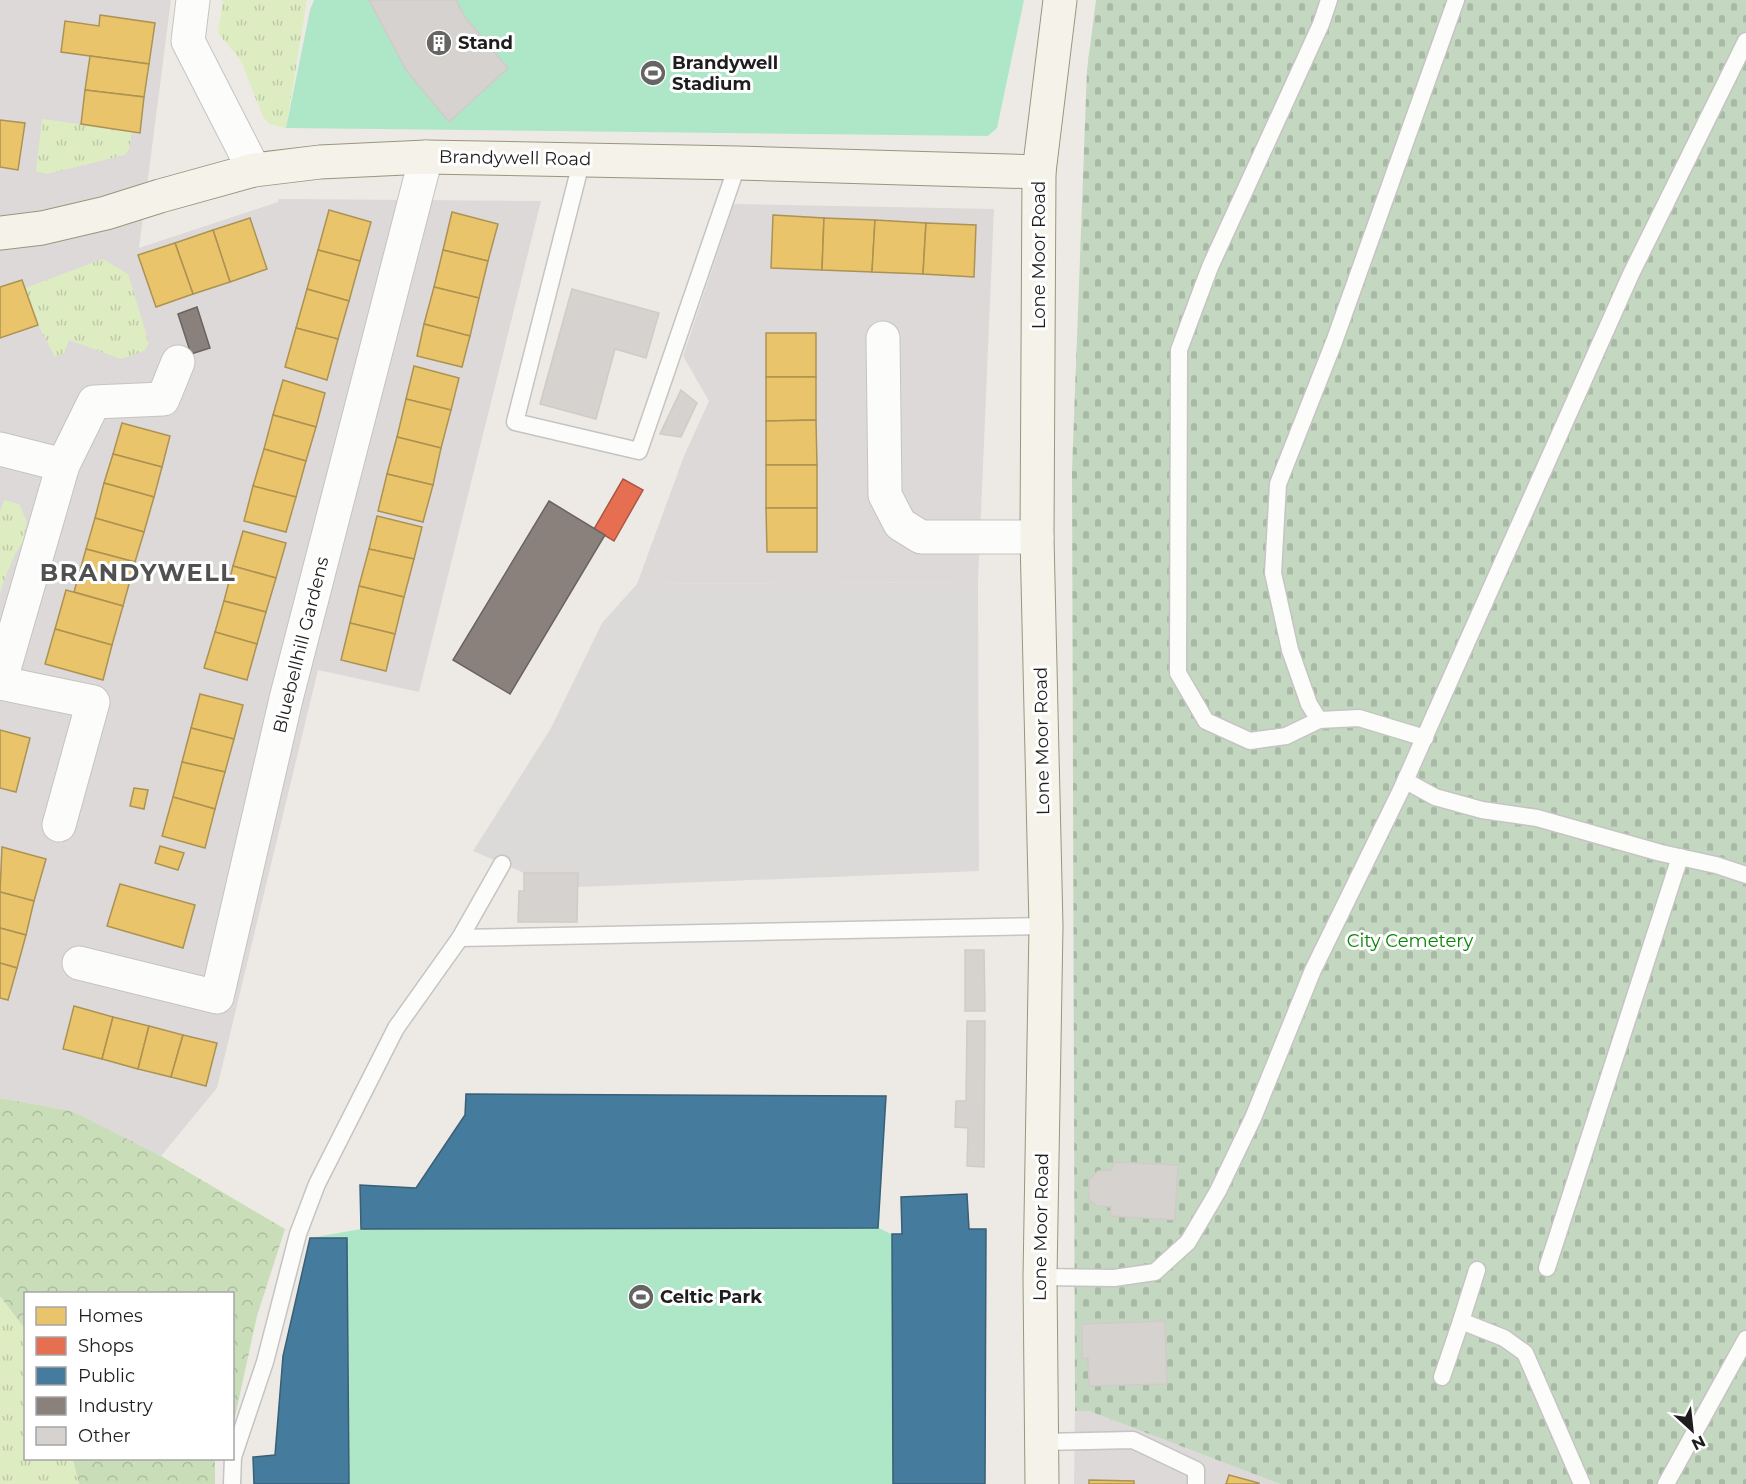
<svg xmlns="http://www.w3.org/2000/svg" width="1746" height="1484" font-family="Montserrat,sans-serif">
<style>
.residential{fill:#dcd9d8}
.religious{fill:#dbdad8}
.grass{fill:url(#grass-tufts)}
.forest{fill:url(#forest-crowns)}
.cemetery{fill:url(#cemetery-stones)}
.pitch{fill:#aee7c8}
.homes{fill:#e9c46a;stroke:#ac9253;stroke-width:1.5}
.shops{fill:#e76f51;stroke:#ab5742;stroke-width:1.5}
.public{fill:#457b9d;stroke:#395f77;stroke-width:1.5}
.industry{fill:#8a817c;stroke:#6a6360;stroke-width:1.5}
.building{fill:#d5d2cf;stroke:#d0cbc7;stroke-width:1.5}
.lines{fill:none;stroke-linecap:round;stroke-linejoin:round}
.lane-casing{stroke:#c5c4c2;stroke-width:19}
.street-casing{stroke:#c5c4c2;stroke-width:35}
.secondary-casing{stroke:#98967d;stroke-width:35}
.lane{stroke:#fcfcfb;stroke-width:16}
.street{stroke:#fcfcfb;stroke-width:33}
.secondary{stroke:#f4f2e9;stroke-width:33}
.labels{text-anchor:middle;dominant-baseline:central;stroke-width:6;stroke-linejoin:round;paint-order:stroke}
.poi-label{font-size:18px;font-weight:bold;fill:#1e1e1e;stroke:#fff;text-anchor:start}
.street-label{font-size:18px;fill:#1e1e1e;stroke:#fff}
.park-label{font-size:18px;fill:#088403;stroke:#fff}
.district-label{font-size:24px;font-weight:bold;letter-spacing:1.5px;fill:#515151;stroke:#fff}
</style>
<defs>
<pattern id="grass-tufts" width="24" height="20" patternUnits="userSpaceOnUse" patternTransform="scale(1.5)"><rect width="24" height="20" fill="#deecc2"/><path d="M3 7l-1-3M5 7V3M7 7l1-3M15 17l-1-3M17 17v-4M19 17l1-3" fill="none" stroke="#becaa6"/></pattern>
<pattern id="forest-crowns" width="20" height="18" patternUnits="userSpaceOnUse" patternTransform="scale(1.5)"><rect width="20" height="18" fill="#caddb9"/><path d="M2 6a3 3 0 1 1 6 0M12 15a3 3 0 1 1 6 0" fill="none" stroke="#adbd9f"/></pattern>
<pattern id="cemetery-stones" width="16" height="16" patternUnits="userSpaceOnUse" patternTransform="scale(1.5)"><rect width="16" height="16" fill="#c4d8c1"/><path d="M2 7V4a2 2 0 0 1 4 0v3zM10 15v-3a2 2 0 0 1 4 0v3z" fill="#a8b9a5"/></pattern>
</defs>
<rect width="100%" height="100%" fill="#edeae6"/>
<g class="residential">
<polygon points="0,0 171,0 139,248 278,202 279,199 541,201 419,692 318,670 217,1088 161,1156 72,1111 0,1098"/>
<polygon points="734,204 994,209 978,582 637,584 684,456 709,401 683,356"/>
<polygon points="1075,1411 1089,1411 1280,1484 1074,1484"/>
</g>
<polygon class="religious" points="978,582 979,871 577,887 577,873 524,873 473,851 551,728 602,623 637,584"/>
<g class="grass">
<polygon points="223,0 307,0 286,128 269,124 263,117 241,61 218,33"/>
<polygon points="42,119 132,131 129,149 125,155 47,174 36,171"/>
<polygon points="103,259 128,274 149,343 144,351 121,359 69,340 64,353 55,357 38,325 25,288"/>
<polygon points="4,500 19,504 27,522 24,540 15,554 3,583 0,594 0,512"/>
<polygon points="0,1296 25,1329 26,1458 73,1459 79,1484 0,1484"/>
</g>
<g class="forest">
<polygon points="0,1098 72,1111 161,1156 285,1229 257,1316 233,1426 232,1294 26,1294 25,1329 0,1296"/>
<polygon points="73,1459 215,1459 215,1484 79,1484"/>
</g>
<polygon class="cemetery" points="1096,0 1746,0 1746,1484 1280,1484 1089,1411 1075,1411 1072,471 1087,70"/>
<g class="pitch">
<polygon points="314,0 1024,0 997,128 988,136 286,128 310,10"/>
<polygon points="466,1094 886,1096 879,1228 891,1234 902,1234 901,1197 967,1194 969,1229 986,1229 985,1484 254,1484 253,1457 275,1455 283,1356 310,1238 361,1229 360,1185 416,1188 465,1115"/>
</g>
<g class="homes">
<polygon points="100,15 155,23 149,64 61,52 65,21 99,26"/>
<polygon points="90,56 149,64 144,97 85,90"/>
<polygon points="85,90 144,97 140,133 81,124"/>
<polygon points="0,120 25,123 18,170 0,167"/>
<polygon points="329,210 371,222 360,261 318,250"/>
<polygon points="452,212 498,224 488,261 443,250"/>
<polygon points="773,215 824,218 822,270 771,268"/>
<polygon points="250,218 267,269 230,282 213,230"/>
<polygon points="824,218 875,220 872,272 822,270"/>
<polygon points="875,220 926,223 923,274 872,272"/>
<polygon points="926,223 976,225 974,277 923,274"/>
<polygon points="213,230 230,282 193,294 175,243"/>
<polygon points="175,243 193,294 156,307 138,255"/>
<polygon points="318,250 360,261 349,301 307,289"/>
<polygon points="443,250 488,261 479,298 434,287"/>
<polygon points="22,280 38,325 0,338 0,287"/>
<polygon points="434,287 479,298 470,336 424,324"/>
<polygon points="307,289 349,301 338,339 296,328"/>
<polygon points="424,324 470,336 462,367 417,356"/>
<polygon points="296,328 338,339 327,380 285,367"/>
<rect x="766" y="333" width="50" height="44"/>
<polygon points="414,366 459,378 451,410 406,399"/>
<polygon points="766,377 816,377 816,420 766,421"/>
<polygon points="283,380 325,393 316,427 273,415"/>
<polygon points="406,399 451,410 441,448 397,437"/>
<polygon points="273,415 316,427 306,461 264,449"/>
<polygon points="816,420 817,465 766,465 766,421"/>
<polygon points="122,423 170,436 162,467 113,454"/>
<polygon points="397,437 441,448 433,485 387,474"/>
<polygon points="264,449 306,461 296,497 253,486"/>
<polygon points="113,454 162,467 154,497 104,483"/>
<rect x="766" y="465" width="51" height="43"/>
<polygon points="387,474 433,485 423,522 378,511"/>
<polygon points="104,483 154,497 144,532 95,518"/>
<polygon points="253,486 296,497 286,532 244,521"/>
<polygon points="766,508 817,508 817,552 767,552"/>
<polygon points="377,516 422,527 414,559 369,549"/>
<polygon points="95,518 144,532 135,562 86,549"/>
<polygon points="243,531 286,543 276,578 233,566"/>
<polygon points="86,549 135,562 123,606 74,592"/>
<polygon points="369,549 414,559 404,597 359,586"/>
<polygon points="233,566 276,578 266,612 224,601"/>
<polygon points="359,586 404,597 395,634 350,623"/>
<polygon points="66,590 123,606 112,645 55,629"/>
<polygon points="224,601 266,612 257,644 215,632"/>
<polygon points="350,623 395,634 386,671 341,660"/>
<polygon points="55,629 112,645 103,680 45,664"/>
<polygon points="215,632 257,644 247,680 204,668"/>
<polygon points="200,694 243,705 234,739 191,728"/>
<polygon points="191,728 234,739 225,772 182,762"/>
<polygon points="0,730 30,738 16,792 0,788"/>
<polygon points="182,762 225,772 215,809 173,797"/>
<polygon points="134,788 148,790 144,809 130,806"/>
<polygon points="173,797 215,809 205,848 162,836"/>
<polygon points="160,846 184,853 178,870 155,863"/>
<polygon points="2,847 46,859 34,901 0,892"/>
<polygon points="120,884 195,905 183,948 107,926"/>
<polygon points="0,892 34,901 26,935 0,928"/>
<polygon points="0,928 26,935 17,968 0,963"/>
<polygon points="0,963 17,968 8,1000 0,998"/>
<polygon points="74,1006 113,1017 102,1059 63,1049"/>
<polygon points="113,1017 149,1026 138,1069 102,1059"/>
<polygon points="149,1026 183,1035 171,1077 138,1069"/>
<polygon points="183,1035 217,1043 206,1086 171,1077"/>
<polygon points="1229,1475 1259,1483 1259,1484 1226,1484"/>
<polygon points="1089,1480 1134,1481 1134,1484 1089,1484"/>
</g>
<polygon class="shops" points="623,479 643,490 614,541 594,529"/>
<g class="public">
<polygon points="466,1094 886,1096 878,1228 361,1229 360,1185 416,1188 465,1115"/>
<polygon points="967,1194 969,1229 986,1229 985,1484 893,1484 892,1234 902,1234 901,1197"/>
<polygon points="310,1238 347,1238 349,1484 254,1484 253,1457 275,1455 283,1356"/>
</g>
<g class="industry">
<polygon points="197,307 210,348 191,354 178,314"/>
<polygon points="549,501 605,535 510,694 453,660"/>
</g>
<g class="building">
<polygon points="369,0 456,0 465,17 508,68 449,122 406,70"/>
<polygon points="572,289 659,313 646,358 615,349 596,419 540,404"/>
<polygon points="681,390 697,403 681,437 660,434"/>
<polygon points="524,873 578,873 577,922 518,922 519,891 524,891"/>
<polygon points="965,950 984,950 985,1011 965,1011"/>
<polygon points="967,1021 985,1021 984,1167 967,1166 968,1128 955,1127 956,1101 966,1101"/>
<polygon points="1114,1162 1178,1165 1175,1220 1110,1216 1111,1207 1097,1206 1089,1200 1089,1180 1098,1171 1111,1170"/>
<polygon points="1165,1321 1167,1384 1089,1386 1088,1358 1082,1358 1082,1324"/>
</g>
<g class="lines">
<g class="lane-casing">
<g id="lane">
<polyline points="1329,0 1321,24 1210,267 1179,350 1178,673 1206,721 1250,741 1286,736 1319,720 1359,718 1425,738"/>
<polyline points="582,159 515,422 639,451 738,163"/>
<polyline points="1319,720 1309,704 1290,650 1273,573 1278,484 1334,342 1456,0"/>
<polyline points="1406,781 1435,797 1482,810 1537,818 1661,853 1716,865 1746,875"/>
<polyline points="460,938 1046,926"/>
<polyline points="1547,1268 1680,857"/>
<polyline points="1040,1277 1114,1278 1155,1272 1188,1242 1218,1191 1253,1118 1313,970 1401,790 1631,274 1746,41"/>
<polyline points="1461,1321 1477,1270"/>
<polyline points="1442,1377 1461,1321 1504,1338 1525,1353 1582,1484"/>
<polyline points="1043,1442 1133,1440 1196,1470 1196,1484"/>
<polyline points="232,1484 233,1457 265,1362 298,1234 317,1184 396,1028 460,938 502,864"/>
<polyline points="1666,1484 1746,1339"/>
</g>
</g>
<g class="street-casing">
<g id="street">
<polyline points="193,0 188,41 254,170"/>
<polyline points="883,338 885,495 900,524 921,537 1037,537"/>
<polyline points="0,449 63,465"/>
<polyline points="0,683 63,465 94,402 163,399 178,362"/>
<polyline points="1,683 93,702 59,825"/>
<polyline points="79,963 217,997 286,699 426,157"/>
</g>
</g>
<g class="secondary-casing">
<g id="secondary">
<polyline points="0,233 42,228 106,213 160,196 254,170 320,162 426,157 738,163 1039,172"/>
<polyline points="1042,1484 1040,1277 1046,926 1037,537 1039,172 1060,0"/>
</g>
</g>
<use href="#lane" class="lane"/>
<use href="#street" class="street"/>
<use href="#secondary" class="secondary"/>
</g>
<defs>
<g id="building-disc" transform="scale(1.35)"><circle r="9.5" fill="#666564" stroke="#fff"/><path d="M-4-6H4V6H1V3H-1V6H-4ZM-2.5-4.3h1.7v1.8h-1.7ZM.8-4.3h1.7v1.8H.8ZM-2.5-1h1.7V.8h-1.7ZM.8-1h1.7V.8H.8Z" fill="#fff"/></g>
<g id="stadium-disc" transform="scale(1.35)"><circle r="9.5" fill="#666564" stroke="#fff"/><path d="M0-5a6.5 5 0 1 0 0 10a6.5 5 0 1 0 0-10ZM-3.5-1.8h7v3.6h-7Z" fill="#fff"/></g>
</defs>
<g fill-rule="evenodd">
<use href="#building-disc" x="439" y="43"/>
<use href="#stadium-disc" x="653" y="73"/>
<use href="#stadium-disc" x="641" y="1297"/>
</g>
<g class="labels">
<g class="poi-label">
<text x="458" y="43">Stand</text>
<text x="672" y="63">Brandywell<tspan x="672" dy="21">Stadium</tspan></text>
<text x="660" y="1297">Celtic Park</text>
</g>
<g class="street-label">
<text transform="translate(515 158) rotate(1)">Brandywell Road</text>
<text transform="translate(1039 255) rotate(-90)">Lone Moor Road</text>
<text transform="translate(301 645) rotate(-76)">Bluebellhill Gardens</text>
<text transform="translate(1042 741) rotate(-91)">Lone Moor Road</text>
<text transform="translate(1041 1227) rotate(-89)">Lone Moor Road</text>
</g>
<g class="park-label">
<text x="1410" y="941">City Cemetery</text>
</g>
<g class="district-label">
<text x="138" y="572">BRANDYWELL</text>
</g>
</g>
<rect x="24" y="1292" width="210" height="168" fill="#ffffff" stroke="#a5a5a5" stroke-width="1.5"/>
<rect x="36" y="1307" width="30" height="18" fill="#e9c46a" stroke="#a5a5a5" stroke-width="1.5"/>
<text x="78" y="1322" font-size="18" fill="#1e1e1e">Homes</text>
<rect x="36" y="1337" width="30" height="18" fill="#e76f51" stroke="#a5a5a5" stroke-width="1.5"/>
<text x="78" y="1352" font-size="18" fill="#1e1e1e">Shops</text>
<rect x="36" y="1367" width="30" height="18" fill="#457b9d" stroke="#a5a5a5" stroke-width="1.5"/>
<text x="78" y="1382" font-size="18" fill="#1e1e1e">Public</text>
<rect x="36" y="1397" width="30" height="18" fill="#8a817c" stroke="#a5a5a5" stroke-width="1.5"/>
<text x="78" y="1412" font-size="18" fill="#1e1e1e">Industry</text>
<rect x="36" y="1427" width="30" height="18" fill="#d5d2cf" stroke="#a5a5a5" stroke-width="1.5"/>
<text x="78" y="1442" font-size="18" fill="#1e1e1e">Other</text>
<g transform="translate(1692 1430) rotate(153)" stroke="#ffffff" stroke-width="4.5" paint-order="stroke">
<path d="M0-4.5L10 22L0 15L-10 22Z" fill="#1e1e1e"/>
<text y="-9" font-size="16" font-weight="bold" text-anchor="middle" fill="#1e1e1e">N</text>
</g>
</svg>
